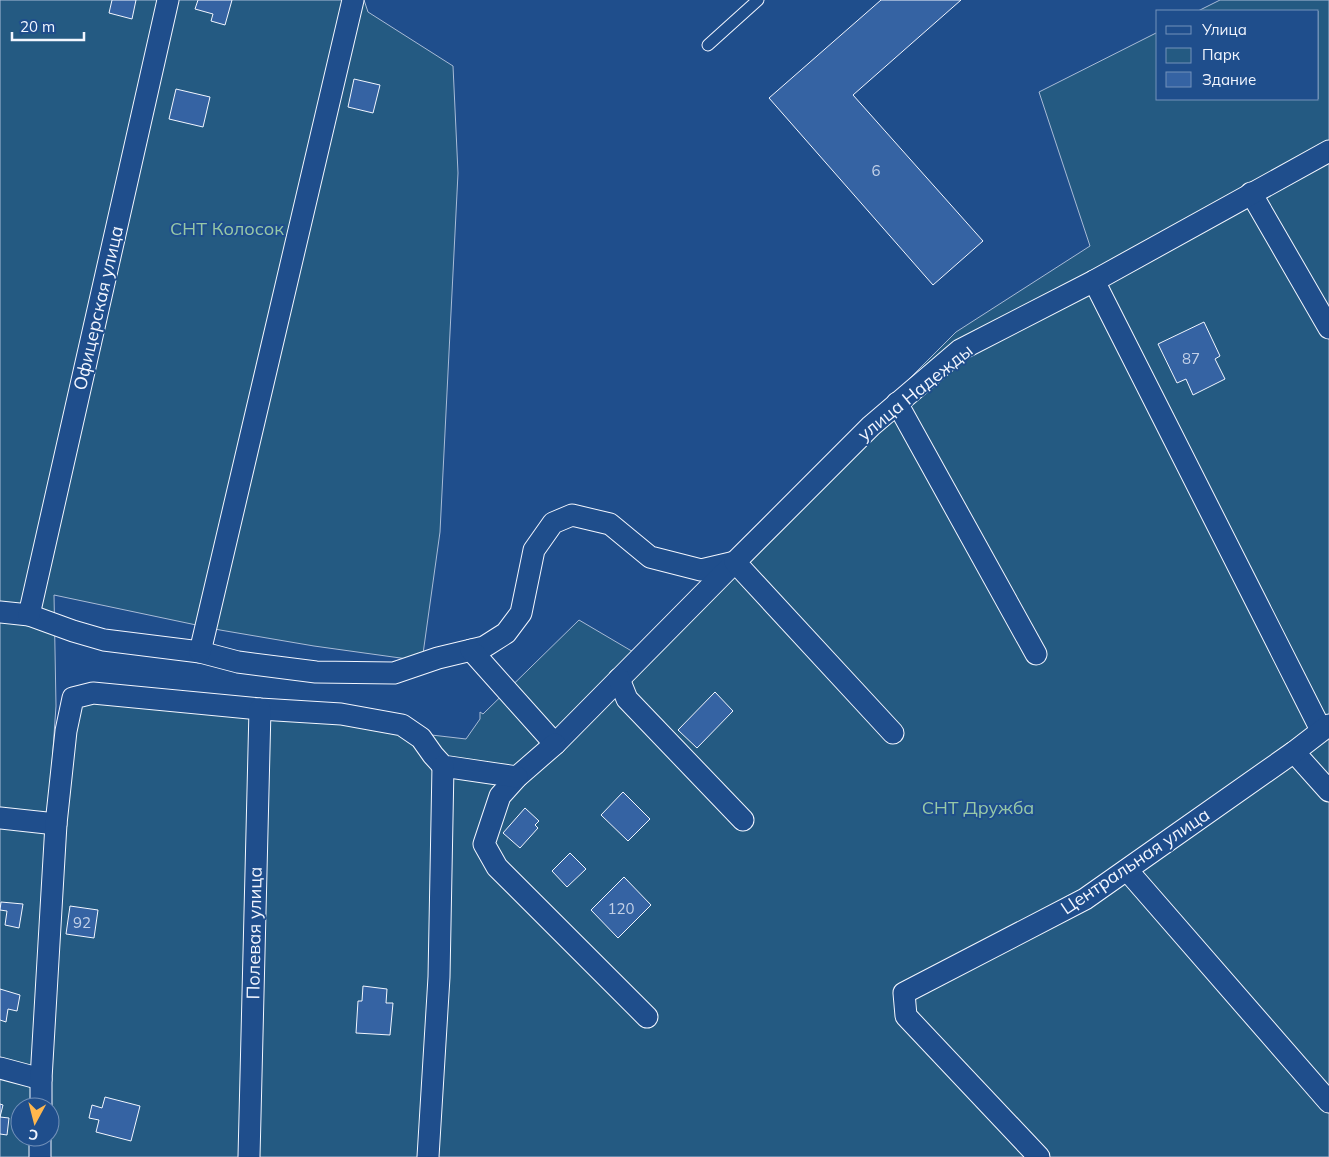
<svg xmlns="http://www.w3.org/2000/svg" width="1329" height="1157" font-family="Mulish,sans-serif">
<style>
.green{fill:#245a82;stroke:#a8bbd7;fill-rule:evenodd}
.building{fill:#3563a3;stroke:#f2f6ff}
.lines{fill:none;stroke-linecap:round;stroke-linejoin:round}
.service-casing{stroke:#f2f6ff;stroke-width:13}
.minor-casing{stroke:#f2f6ff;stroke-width:23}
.service{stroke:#1f4e8c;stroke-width:11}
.minor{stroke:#1f4e8c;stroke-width:21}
.labels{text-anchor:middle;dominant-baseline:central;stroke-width:4;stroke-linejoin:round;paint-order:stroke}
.number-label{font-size:15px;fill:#c3d1e8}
.park-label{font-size:18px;fill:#97c8a6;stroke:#1f4e8c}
.street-label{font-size:18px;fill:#f2f6ff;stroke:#1f4e8c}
</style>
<rect width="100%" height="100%" fill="#1f4e8c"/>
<path class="green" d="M0,0H364L368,12L453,66L458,173L440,532L422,661L314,646L220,630L54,595L56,706L48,822L78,694L466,739L480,719V712L483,714L579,620L635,653L956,332L1090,246L1039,92L1158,32V99H1318V11H1198L1220,0H1329V1157H0ZM20,1107H50V1137H20Z"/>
<g class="building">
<polygon points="112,0 136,0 132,19 109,13"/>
<polygon points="198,0 232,0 225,25 211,21 213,14 195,9"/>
<polygon points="881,0 961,0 853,95 983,241 933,285 769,98"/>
<polygon points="354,79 380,85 373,113 348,107"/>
<polygon points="176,89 210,97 203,127 169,119"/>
<polygon points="1204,322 1220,356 1215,359 1225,379 1193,395 1186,379 1177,383 1158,344"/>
<polygon points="715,692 733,711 697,748 678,730"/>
<polygon points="623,792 650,819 628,841 601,815"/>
<polygon points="525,808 539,821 535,825 538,828 520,848 503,833"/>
<polygon points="570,853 586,869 567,887 552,871"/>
<polygon points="624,877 651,905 618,938 591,910"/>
<polygon points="1,902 23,904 19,928 5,925 7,911 0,910"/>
<polygon points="70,906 98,910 94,938 66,934"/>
<polygon points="363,986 387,989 386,1003 393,1003 390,1035 356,1033 358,1001 362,1001"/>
<polygon points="0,989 20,995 17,1011 8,1009 6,1022 0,1020"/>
<polygon points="105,1097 140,1106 131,1141 96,1132 99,1120 89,1118 92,1105 102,1108"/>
<polygon points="0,1104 3,1105 0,1117 9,1118 7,1135 0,1134"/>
</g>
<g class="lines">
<g class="service-casing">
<polyline id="service" points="708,45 758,0"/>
</g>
<g class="minor-casing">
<g id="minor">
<polyline points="1251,193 1329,328"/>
<polyline points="1094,281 1321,730"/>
<polyline points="897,403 1036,654"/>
<polyline points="0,612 29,615 73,631 104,640 200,652 238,662 316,672 394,673 438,658 484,647 506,633 521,613 534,550 553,523 572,515 610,524 650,557 701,570 735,562"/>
<polyline points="29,615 168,0"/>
<polyline points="471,650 555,744 735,562"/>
<polyline points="200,652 353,0"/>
<polyline points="619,679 627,699 743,820"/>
<polyline points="893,733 735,562 871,426 960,350 1094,281 1329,151"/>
<polyline points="555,744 517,777 500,796 484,844 497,867 647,1017"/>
<polyline points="1294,752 1329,791"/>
<polyline points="0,818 56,824"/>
<polyline points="1127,870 1329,1102"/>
<polyline points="0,1068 41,1079"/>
<polyline points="41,1107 41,1079 56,824 66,731 73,698 93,693 260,709 341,714 402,725 421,738 433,755 443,766 517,777"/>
<polyline points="40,1157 40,1137"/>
<polyline points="249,1157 260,709"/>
<polyline points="428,1157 439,977 443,766"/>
<polyline points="1039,1157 906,1016 904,993 1085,899 1294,752 1329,725"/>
</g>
</g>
<use href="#service" class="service"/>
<use href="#minor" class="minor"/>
</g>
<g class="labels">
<g class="number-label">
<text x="876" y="170">6</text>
<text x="1191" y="358">87</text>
<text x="621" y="908">120</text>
<text x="82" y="922">92</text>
</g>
<g class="park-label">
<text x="227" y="228">СНТ Колосок</text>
<text x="978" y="807">СНТ Дружба</text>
</g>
<g class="street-label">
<text transform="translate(98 308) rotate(-77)">Офицерская улица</text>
<text transform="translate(915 392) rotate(-39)">улица Надежды</text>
<text transform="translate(1135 861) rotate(-34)">Центральная улица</text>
<text transform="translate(254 933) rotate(-89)">Полевая улица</text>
</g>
</g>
<rect x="1156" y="10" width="162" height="90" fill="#1f4e8c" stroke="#7391ba"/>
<rect x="1166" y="26" width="25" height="8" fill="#1f4e8c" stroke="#7391ba"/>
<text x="1202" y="35" font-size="15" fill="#f2f6ff">Улица</text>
<rect x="1166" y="48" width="25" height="15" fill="#245a82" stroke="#7391ba"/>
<text x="1202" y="60" font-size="15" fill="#f2f6ff">Парк</text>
<rect x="1166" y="72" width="25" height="15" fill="#3563a3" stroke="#7391ba"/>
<text x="1202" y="85" font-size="15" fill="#f2f6ff">Здание</text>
<g transform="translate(35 1122) rotate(187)"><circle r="24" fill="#1f4e8c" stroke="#7391ba"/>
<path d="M0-4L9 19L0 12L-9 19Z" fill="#ffb74d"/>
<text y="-8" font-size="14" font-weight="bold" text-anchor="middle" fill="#f2f6ff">С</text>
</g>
<path d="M12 32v8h72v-8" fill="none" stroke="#f2f6ff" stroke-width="2.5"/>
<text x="20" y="32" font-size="15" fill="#f2f6ff" stroke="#1f4e8c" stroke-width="4" paint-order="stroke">20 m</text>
</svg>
